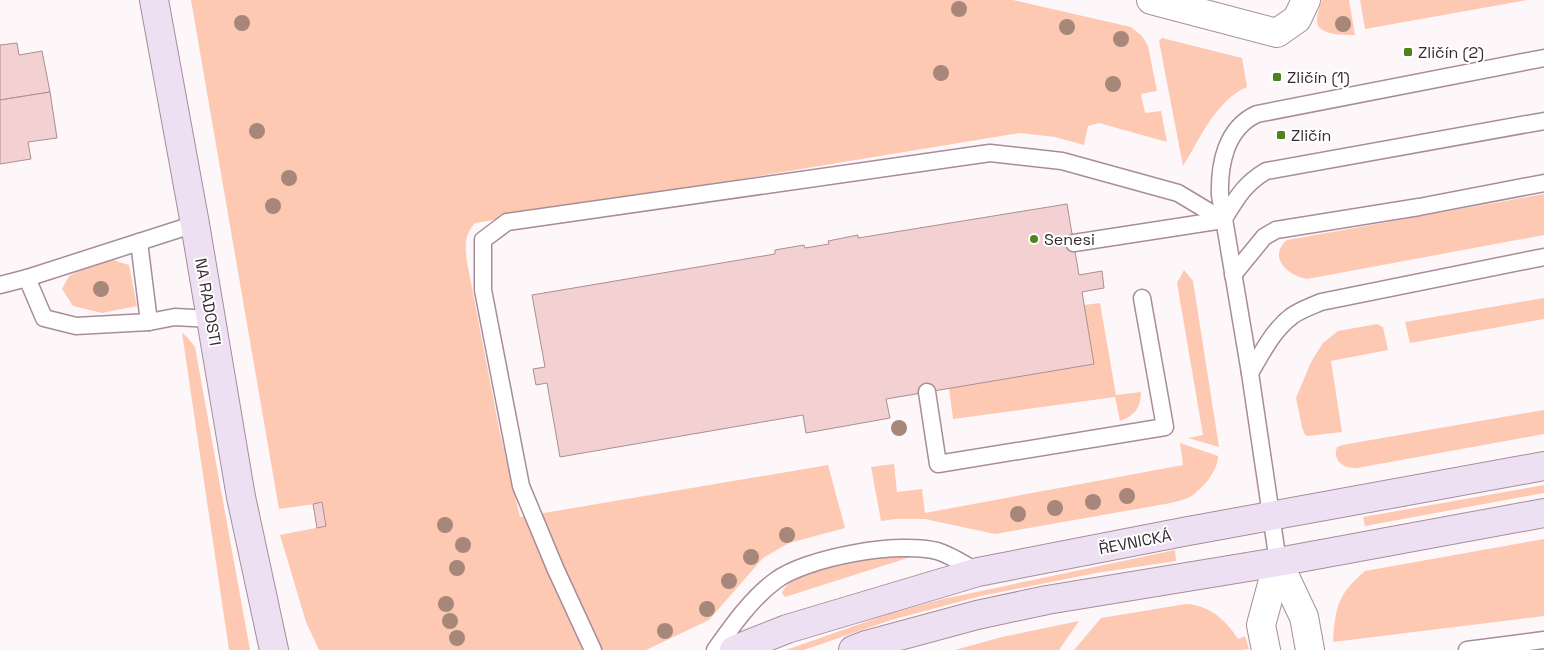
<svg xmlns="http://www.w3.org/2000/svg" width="1544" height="650" font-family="'Space Grotesk',sans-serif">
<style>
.green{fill:#fdc9b3}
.building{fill:#f3d0d1;stroke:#ae8e8f}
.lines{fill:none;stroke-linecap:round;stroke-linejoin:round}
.lane-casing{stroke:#a88c9a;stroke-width:19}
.street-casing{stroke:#a88c9a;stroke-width:30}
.secondary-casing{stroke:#a88c9a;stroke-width:30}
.lane{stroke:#fff;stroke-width:16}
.street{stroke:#fff;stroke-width:28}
.secondary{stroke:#ede0f2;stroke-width:28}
.tree{fill:#a6877a}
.poi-dot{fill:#4f841c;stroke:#fff;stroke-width:2}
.labels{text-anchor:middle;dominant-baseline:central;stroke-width:4;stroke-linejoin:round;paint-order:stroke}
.poi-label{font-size:16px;fill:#352a30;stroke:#fff;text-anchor:start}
.street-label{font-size:16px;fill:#352a30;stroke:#fff}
</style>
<rect width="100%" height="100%" fill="#fdf7fa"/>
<g class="green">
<path d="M191,0H1013L1131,27L1142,36L1148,46L1157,91L1141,94L1145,113L1161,111L1167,142L1099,123L1088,126L1084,145L1055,137L1020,133L475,223C464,235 465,246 467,262L500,433L520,517L828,465L845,528L789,543L763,558L709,620L646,650H319L306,622L280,535L326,526L322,503L279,509Z"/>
<path d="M1322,0H1349L1355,35C1345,35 1316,36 1317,20C1317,14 1320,6 1322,0Z"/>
<polygon points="1360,0 1528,0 1365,29"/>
<path d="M1162,38L1242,58L1247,87C1216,100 1200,139 1183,166L1159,41Z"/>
<path d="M1544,194V235L1307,279C1288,276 1267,257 1287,240Z"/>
<polygon points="113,260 129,265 137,306 102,313 73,306 62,289 69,276 81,270"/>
<polygon points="1184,270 1193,281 1219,447 1188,438 1203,435 1177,283"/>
<polygon points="1544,298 1544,319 1410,343 1405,322"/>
<path d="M1100,303L1116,395L1141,392C1141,408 1134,416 1120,421L1115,397L953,419L949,388L1094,364L1084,305Z"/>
<polygon points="1377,324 1383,327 1388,350 1331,361 1342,432 1308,436 1305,435 1302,427 1296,398 1311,362 1323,343 1338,331"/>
<polygon points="182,333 188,338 195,347 250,650 229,650"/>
<path d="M1544,410V434L1357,468C1344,469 1332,461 1337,447L1342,445Z"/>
<path d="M1180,443L1218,456C1218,470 1205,486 1193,495C1187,499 1178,501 1171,503L995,534L925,519H896L881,521L871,467L894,464L897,492L922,489L925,513L1183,465Z"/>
<polygon points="1544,485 1544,493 1365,526 1363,517"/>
<path d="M1544,539V616L1333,642C1335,607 1338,594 1365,571Z"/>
<polygon points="1175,550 1176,561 1096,573 981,596 891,620 804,650 786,650 888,614 943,599"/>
<path d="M908,554L917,555L785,597L782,593C790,568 883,558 908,554Z"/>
<path d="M1186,604C1209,605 1226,620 1238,639L1245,636L1249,649L1243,650H1074L1101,618Z"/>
<polygon points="1079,621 1059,650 955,650 1002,637"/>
</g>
<g class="building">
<polygon points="17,43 19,55 42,51 50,92 0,100 0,45"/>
<polygon points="50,92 57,138 28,142 31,159 0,164 0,100"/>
<polygon points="1067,204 1079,275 1102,271 1104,288 1082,292 1094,364 886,399 890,418 806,433 803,415 560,457 547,383 536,385 533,369 545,367 532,295 775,254 775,250 804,245 805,248 829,244 828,241 858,235 858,238"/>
<polygon points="322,502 326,526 317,528 313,504"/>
</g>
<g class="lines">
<g class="lane-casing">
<g id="lane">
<polyline points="139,242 149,322"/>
<path d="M1074,243L1223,220C1237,198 1243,185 1266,171L1544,121"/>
<polyline points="1233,275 1264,237 1276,230 1419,207 1544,183"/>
<polyline points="27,278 44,318 76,326 149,322 175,317 211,319"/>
<polyline points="0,285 27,278 195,224"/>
<path d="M1250,373C1262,353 1273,330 1292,316C1300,310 1312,306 1321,302L1544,257"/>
<polyline points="927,392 938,464 1165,427 1142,298"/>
<path d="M1278,562L1250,373L1220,195C1219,164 1226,128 1257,114L1544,58"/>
<polyline points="593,650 556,570 521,486 483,290 483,240 507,222 990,153 1062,161 1178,193 1223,220"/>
<path d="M715,650C732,626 751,599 775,581C807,557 899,541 937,551C951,555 965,565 978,572"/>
<polyline points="1467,650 1544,640"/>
</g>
</g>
<g class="street-casing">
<g id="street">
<polyline points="1151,0 1277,33 1297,19 1306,0"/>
<polyline points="1278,562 1304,617 1310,650"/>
<polyline points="1266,650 1261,625 1278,562"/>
</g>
</g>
<g class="secondary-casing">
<g id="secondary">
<polyline points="154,0 195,224 241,497 274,650"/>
<polyline points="734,650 787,629 978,572 1183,532 1544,466"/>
<polyline points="853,650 866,645 977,615 1047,600 1278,562 1544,513"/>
</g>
</g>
<use href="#lane" class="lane"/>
<use href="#street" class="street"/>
<use href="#secondary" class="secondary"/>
</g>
<g class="tree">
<circle cx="959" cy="9" r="8"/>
<circle cx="242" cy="23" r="8"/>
<circle cx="1343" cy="24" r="8"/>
<circle cx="1067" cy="27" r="8"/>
<circle cx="1121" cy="39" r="8"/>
<circle cx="941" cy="73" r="8"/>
<circle cx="1113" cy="84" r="8"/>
<circle cx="257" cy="131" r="8"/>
<circle cx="289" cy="178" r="8"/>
<circle cx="273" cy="206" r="8"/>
<circle cx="101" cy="289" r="8"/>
<circle cx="899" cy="428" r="8"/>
<circle cx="1127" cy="496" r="8"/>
<circle cx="1093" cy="502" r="8"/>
<circle cx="1055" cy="508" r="8"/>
<circle cx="1018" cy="514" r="8"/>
<circle cx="445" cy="525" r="8"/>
<circle cx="787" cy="535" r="8"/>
<circle cx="463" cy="545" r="8"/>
<circle cx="751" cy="557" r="8"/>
<circle cx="457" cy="568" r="8"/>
<circle cx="729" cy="581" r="8"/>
<circle cx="446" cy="604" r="8"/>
<circle cx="707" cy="609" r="8"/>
<circle cx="450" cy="621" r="8"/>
<circle cx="665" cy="631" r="8"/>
<circle cx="457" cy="638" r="8"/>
</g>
<g class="poi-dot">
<rect x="1403" y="47" width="10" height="10" rx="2.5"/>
<rect x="1272" y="72" width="10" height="10" rx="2.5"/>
<rect x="1276" y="130" width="10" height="10" rx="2.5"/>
<circle cx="1034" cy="239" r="5"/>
</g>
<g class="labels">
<g class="poi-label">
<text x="1418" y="52">Zličín (2)</text>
<text x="1287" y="77">Zličín (1)</text>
<text x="1291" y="135">Zličín</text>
<text x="1044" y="239">Senesi</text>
</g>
<g class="street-label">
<text transform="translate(208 302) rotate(80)">NA RADOSTI</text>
<text transform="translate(1135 542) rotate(-11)">ŘEVNICKÁ</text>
</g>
</g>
</svg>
